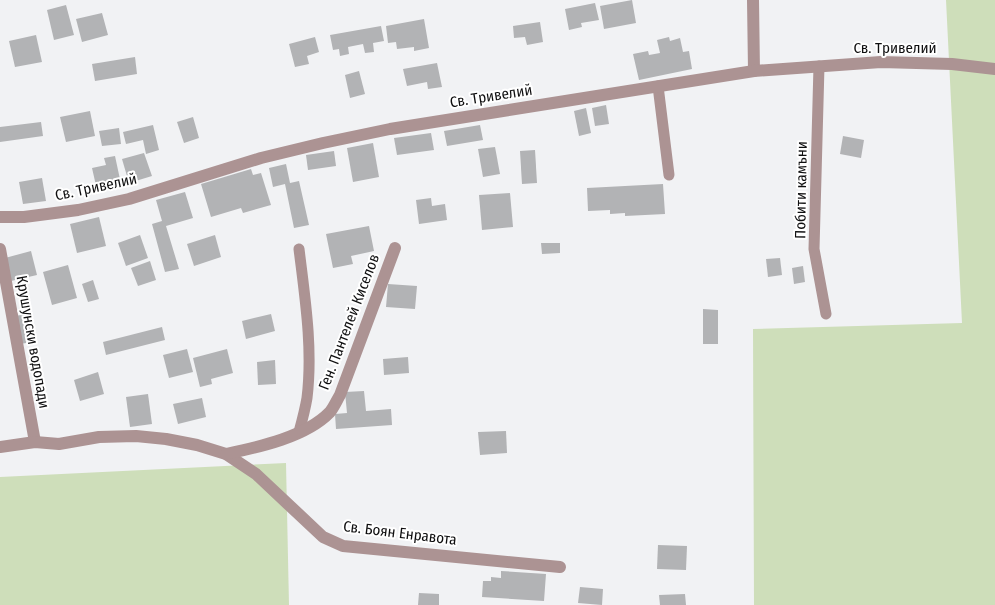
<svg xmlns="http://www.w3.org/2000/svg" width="995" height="605" font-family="'Fira Sans Condensed',sans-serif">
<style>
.green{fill:#cedeba}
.building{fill:#b2b3b5}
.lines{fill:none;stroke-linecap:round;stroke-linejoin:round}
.service{stroke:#ac9393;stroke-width:11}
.minor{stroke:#ac9393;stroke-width:12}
.labels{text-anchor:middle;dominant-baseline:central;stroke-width:4;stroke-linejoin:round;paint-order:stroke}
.street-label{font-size:15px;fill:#0e0e0f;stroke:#fff}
</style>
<rect width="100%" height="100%" fill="#f1f2f4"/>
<g class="green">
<polygon points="946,0 995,0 995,605 754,605 753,329 962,323"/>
<polygon points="286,463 289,605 0,605 0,477"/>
</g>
<g class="building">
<polygon points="632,0 636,23 604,29 600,6"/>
<polygon points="595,3 599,20 581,23 582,27 569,30 565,9"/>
<polygon points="66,5 74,35 54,40 47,10"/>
<polygon points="102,13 108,35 82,42 76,19"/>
<polygon points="424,19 429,48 414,51 414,47 397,49 396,42 388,43 386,26"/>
<polygon points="540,22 543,42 527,45 525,37 514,38 513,26"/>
<polygon points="381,26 384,41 373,43 374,52 365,53 363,44 348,47 349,54 340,56 339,49 333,50 330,35"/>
<polygon points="36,35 42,62 15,67 9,41"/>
<polygon points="315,37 319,52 307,56 309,64 295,67 289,44"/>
<polygon points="669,37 670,41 680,38 683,52 689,51 692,69 639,80 633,54 648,51 649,55 660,53 657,40"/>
<polygon points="135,57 137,74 95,81 92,64"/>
<polygon points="437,63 442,87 428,89 427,82 407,86 403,69"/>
<polygon points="359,71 365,94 350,98 345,75"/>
<polygon points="606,105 609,124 595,126 592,108"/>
<polygon points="586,108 591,133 579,136 574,111"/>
<polygon points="90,111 95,136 66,142 60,117"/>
<polygon points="193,117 199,138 184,143 177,122"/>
<polygon points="41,122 43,136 0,142 0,127"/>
<polygon points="153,125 159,150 146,154 143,140 126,144 123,132"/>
<polygon points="480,125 483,140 447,146 444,131"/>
<polygon points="119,128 121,144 102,146 99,131"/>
<polygon points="431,133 434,150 397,155 394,138"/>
<polygon points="843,136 864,140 861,158 840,154"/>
<polygon points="373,143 379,177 353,182 347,148"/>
<polygon points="495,147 500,174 483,177 478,149"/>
<polygon points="535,150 537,183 522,184 520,151"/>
<polygon points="334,151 336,166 308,170 306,155"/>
<polygon points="144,153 152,176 129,183 122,159"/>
<polygon points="115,156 121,184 97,190 92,168 106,165 104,158"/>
<polygon points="286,164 290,183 299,181 309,225 294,228 285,184 273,187 269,168"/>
<polygon points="251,169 253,175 261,173 271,205 243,213 241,208 211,217 201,184"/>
<polygon points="42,178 46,201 23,204 19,182"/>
<polygon points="663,184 665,214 625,216 625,213 610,214 610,210 588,211 587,188"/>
<polygon points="185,192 193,218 166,226 179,269 165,272 152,224 162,221 156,200"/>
<polygon points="510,193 513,227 482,230 479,195"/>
<polygon points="431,198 432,206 445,204 447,220 419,224 416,200"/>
<polygon points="99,217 106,246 77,253 70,224"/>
<polygon points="369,226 374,251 351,256 353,264 333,268 326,234"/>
<polygon points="140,235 148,258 126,266 118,243"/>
<polygon points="215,235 221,257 194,266 187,244"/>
<polygon points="541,243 560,243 560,253 542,254"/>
<polygon points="31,251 37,275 11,281 5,258"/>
<polygon points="780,258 782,275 768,277 766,259"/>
<polygon points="150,261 156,280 138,286 131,268"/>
<polygon points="68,265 77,298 52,305 43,272"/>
<polygon points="803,266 805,282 794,284 792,268"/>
<polygon points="93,280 99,299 88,302 82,284"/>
<polygon points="388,284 417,286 415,309 386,307"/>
<polygon points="703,309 718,310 718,344 703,344"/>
<polygon points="27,314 32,342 20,344 15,316"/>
<polygon points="271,314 275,331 246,339 242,321"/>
<polygon points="162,327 165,340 106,355 103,342"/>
<polygon points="187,349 193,372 169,378 163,355"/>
<polygon points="227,349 233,373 211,379 212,384 200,387 193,358"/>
<polygon points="408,357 409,373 384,375 383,359"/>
<polygon points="275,360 276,384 258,385 257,362"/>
<polygon points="98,372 104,394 80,401 74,380"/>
<polygon points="364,391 366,411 391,409 392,425 336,429 335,414 347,413 345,392"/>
<polygon points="148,394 152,424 130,427 126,397"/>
<polygon points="202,398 206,417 178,424 173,404"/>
<polygon points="506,431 507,453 480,455 478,432"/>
<polygon points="658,545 687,546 686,570 657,569"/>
<polygon points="501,571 546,574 544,601 482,597 483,581 491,581 491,577 501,578"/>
<polygon points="580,587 603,589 602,605 578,603"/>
<polygon points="419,593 439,594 439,605 418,605"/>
<polygon points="685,594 686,605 660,605 659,595"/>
</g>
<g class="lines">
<g class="service">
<polyline points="819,66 814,249 826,314"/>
<polyline points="658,86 669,175"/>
<path d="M299,249C305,298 313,349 307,398C305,410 302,421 299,432"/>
</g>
<g class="minor">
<polyline points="753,0 754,71"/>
<polyline points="0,217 24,217 78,210 129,199 261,158 323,143 390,129 754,71 881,62 952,64 995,69"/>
<polyline points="0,249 35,442"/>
<polyline points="0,447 35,442 59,444 99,437 136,436 166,439 197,445 226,454 256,474 323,537 343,546 560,567"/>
<path d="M226,454C259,447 306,437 330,412C334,407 337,400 340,395L395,248"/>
</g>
</g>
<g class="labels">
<g class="street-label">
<text x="895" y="48">Св. Тривелий</text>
<text transform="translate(491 96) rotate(-9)">Св. Тривелий</text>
<text transform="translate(96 187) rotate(-12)">Св. Тривелий</text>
<text transform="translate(801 190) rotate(-89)">Побити камъни</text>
<text transform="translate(349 322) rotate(-69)">Ген. Пантелей Киселов</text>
<text transform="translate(33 342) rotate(80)">Крушунски водопади</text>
<text transform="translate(400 533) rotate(7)">Св. Боян Енравота</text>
</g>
</g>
</svg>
